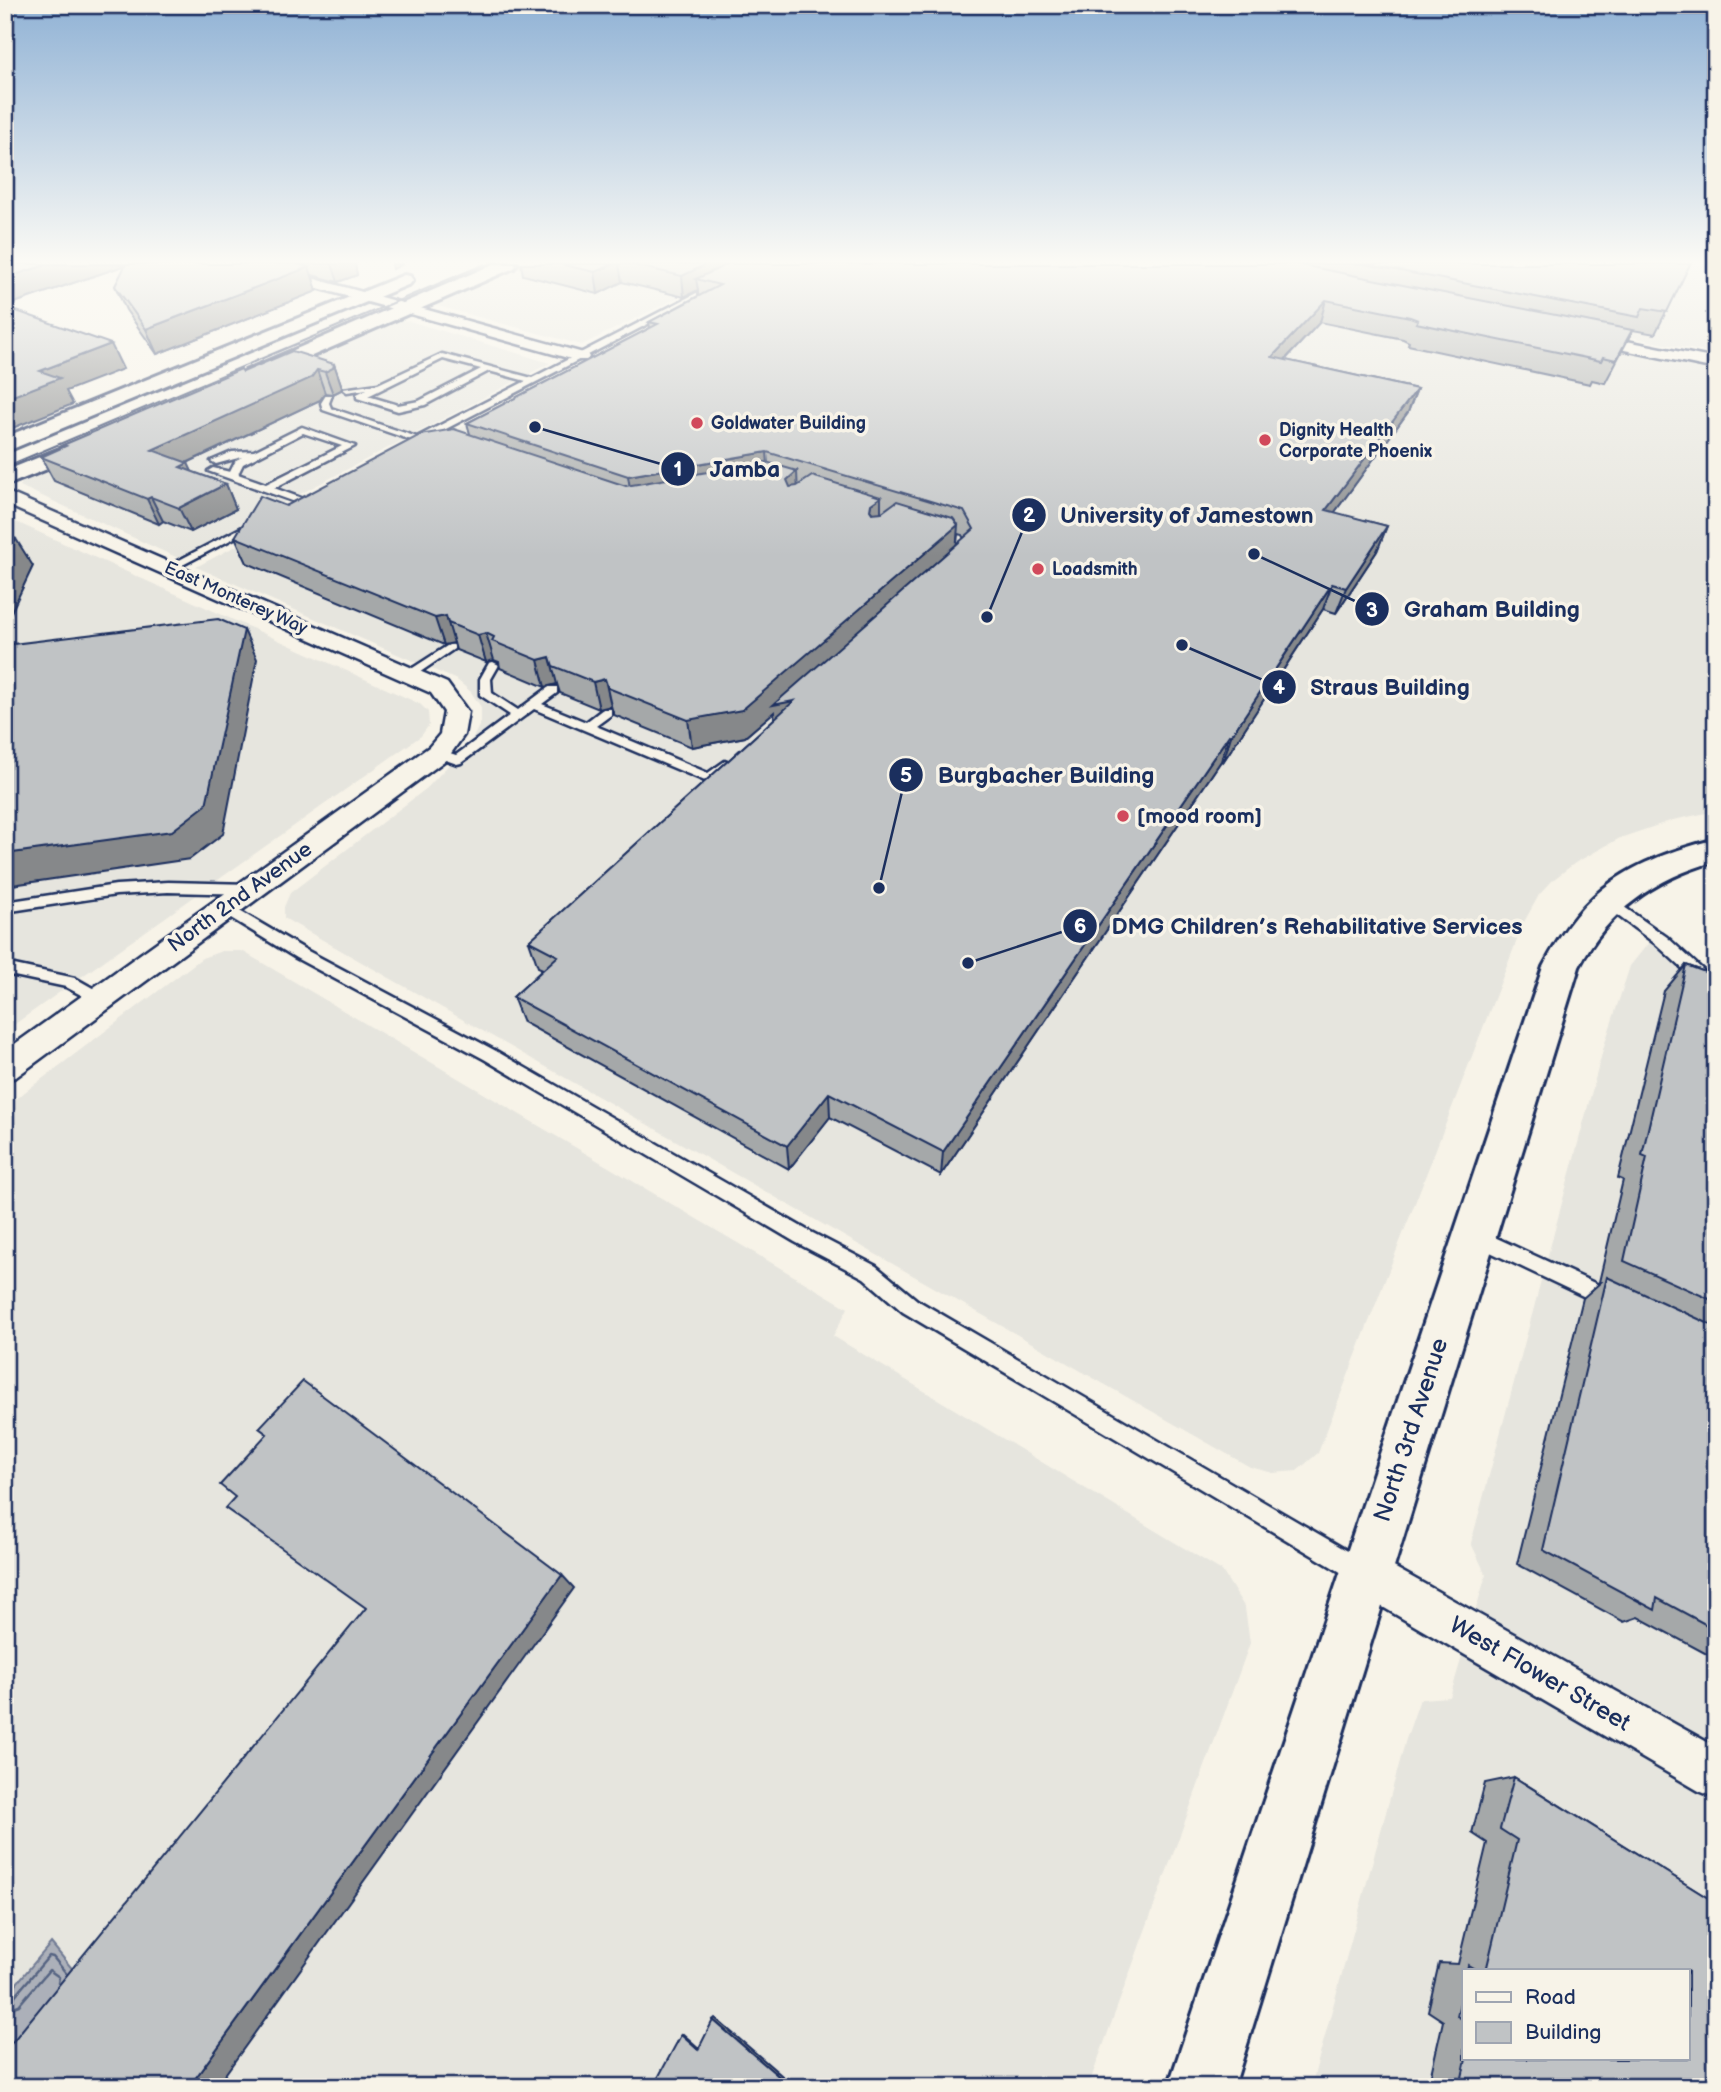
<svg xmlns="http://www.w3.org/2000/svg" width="1721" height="2092" font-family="'Balsamiq Sans',sans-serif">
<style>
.built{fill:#e6e5de;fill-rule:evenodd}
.water{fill:#acb0b9;stroke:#727c95;stroke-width:2}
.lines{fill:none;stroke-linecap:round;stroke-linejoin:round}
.shore{stroke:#556382;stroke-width:2.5}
.service-casing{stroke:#1b2f5e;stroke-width:5}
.minor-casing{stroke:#1b2f5e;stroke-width:5}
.tertiary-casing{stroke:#1b2f5e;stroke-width:6}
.primary-casing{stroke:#1b2f5e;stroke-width:6}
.service{fill:#f7f3e8;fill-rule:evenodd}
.minor{fill:#f7f3e8;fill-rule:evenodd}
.tertiary{fill:#f7f3e8;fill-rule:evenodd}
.primary{fill:#f7f3e8;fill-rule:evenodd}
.tram{stroke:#1b2f5e;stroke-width:2}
.wall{fill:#a5a8a9;stroke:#1b2f5e;stroke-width:2;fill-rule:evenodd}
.shaded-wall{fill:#86888a;stroke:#1b2f5e;stroke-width:2}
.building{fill:#c0c3c5;stroke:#1b2f5e;stroke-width:2}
.poi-dot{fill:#d1495b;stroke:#f7f3e8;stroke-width:2.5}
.labels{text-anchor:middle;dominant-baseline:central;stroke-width:7;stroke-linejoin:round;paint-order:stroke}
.far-poi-label{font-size:18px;font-weight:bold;fill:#1b2f5e;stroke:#f7f3e8;text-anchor:start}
.far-street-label{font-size:18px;fill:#1b2f5e;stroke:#f7f3e8}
.poi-label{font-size:21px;font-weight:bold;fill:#1b2f5e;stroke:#f7f3e8;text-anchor:start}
.street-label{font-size:21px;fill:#1b2f5e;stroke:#f7f3e8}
.near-street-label{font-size:24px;fill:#1b2f5e;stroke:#f7f3e8}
.leader{fill:none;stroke:#1b2f5e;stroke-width:2.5}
.callout-dot{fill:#1b2f5e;stroke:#f7f3e8;stroke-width:2.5}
.mark-label{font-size:21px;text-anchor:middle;font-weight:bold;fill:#fff}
.callout-label{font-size:23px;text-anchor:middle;font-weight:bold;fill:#1b2f5e;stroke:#f7f3e8;stroke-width:7;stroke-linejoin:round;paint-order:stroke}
</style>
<rect width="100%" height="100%" fill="#f7f3e8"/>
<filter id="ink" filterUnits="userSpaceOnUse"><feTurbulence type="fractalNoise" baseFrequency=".0143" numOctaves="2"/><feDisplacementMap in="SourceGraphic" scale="14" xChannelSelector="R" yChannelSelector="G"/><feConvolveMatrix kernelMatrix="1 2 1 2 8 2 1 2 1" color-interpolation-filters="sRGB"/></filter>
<g filter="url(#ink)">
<g class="built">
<polygon points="517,264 745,264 582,345 434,305 438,299"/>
<polygon points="1184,264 1699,368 1711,374 1709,391 1710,410 1716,418 1716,811 1673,820 1620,838 1575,863 1554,879 1539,895 1524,922 1318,1453 1297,1471 1273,1473 1250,1467 284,918 284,907 290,893 427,788 472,740 481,722 481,707 471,692 457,680 196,567 766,267"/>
<polygon points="1255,264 1716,264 1716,354 1279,268"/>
<polygon points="394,320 409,321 550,363 178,558 20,486 25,479"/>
<polygon points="5,517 420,704 428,712 429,725 421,736 5,1031"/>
<path d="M1650,941L1716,998V2087H1311L1406,1739L1420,1699L1450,1697L1486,1575L1471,1543L1604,1046L1630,966ZM1464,1971H1688V2059H1464Z"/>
<polygon points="222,951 242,951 848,1308 833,1336 1222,1571 1245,1608 1250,1643 1088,2087 5,2087 5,1107 202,958"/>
</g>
<polygon class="water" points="51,1943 79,1977 5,2075 5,1997"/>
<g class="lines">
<g class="shore">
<polyline points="5,2001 13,1998 49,1956 53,1957 66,1973"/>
<polyline points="5,2010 19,2005 49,1970 59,1977 58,1983"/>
</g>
<g class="service-casing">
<g id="service">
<path d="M714,284L721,286L417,444H411V440L323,410L321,403L326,395H332L329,403L331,408L417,437L526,381L489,371L425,405L398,411L357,398V394L367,389L347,392L343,389L378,384L442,354L532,378ZM443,359L481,369L419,401L398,405L368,396Z"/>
<path d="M302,427L355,446L274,488L304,499V503H298L208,471L213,468L230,472L236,460L242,457L216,464L211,461L232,452L254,451ZM303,433L342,446L266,484L238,474L243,464Z"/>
<polygon points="250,523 259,525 173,570 164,568"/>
<polygon points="450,644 454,645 454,649 413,677 405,677 405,673"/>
<polygon points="493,662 499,665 491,679 492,693 518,710 549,687 557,687 557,693 542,704 586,722 603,709 611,709 611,715 596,726 708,773 725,761 731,765 715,781 705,781 534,709 461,763 457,764 434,756 434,750 438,749 456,755 510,715 480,695 480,679 489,663"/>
<polygon points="168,882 251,884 258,889 251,894 168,892 116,895 5,912 5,902 116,885"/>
<polygon points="1607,895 1667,937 1716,982 1716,997 1711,995 1657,945 1602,904 1600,900 1602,896"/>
<polygon points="226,903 306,950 496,1051 807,1230 876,1266 917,1300 1370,1564 1373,1572 1370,1580 1362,1583 1354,1580 903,1312 864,1278 795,1242 484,1059 296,958 221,912 219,908 221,904"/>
<polygon points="5,963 75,978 105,995 108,999 100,1005 66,987 5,974"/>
<polygon points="1475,1228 1616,1293 1618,1299 1616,1305 1609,1308 1602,1305 1469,1242 1466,1236 1469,1230"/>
</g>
</g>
<g class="minor-casing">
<g id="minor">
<polygon points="240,264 261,264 587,354 589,357 587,360 575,360 242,267"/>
<polygon points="1582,332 1716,359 1716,369 1576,340 1574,337"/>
<polygon points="5,491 447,683 468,712 464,735 447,759 16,1077 5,1081 5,1051 429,747 440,734 444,712 431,693 5,504"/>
<polygon points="1365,1551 1716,1747 1716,1798 1699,1791 1350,1588 1343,1573 1350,1558"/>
</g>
</g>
<g class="tertiary-casing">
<path id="tertiary" d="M1716,839V861C1656,878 1607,911 1579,967L1234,2087H1168L1543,967C1586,886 1629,862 1716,839Z"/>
</g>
<g class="primary-casing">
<g id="primary">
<polygon points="494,264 517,264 514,268 259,379 245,379 242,375 245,371"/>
<polygon points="404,275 410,276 413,280 410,284 5,452 5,437"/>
<polygon points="94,435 102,437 105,442 102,447 5,486 5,471"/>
</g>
</g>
<use href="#service" class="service"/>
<use href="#minor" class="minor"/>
<use href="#tertiary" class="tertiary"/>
<use href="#primary" class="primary"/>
<polyline class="tram" points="5,467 485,264"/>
</g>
<g class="wall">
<polygon points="5,264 355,264 357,275 338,282 312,275 317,291 157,354 126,310 115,286 126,265 5,306"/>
<path d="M521,264H1690L1655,334L1633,330L1605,383L1592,380L1590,384L1408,345L1409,342L1403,339L1320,322L1285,360L1417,389L1408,412L1334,513L1387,526L1377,551L1336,613L1323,609L1223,762L1221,761L941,1175L830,1117L789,1169L523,1022L513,997L543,969L538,967L529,941L774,719V712L745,737L692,747L614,715L611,706L599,709L560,693L557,684L545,687L500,668L499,662L494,660L486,662L456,650L454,643L444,645L247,563L235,537L286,506L470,434L467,423L650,328L649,322L698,296V290L684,297L622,282L598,294L523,275ZM958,534L962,535L964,539L957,544Z"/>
<polygon points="334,364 342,387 341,390 333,394 325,393 320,400 187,463 192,472 226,484 236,509 191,532 163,521 159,524 54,481 41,457 64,447 63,445 243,372"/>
<polygon points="1686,965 1716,976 1716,1659 1638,1617 1624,1622 1517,1564 1583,1298 1601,1282 1599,1282 1623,1180 1618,1178 1664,991"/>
<path d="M1514,1777L1716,1903V2087H1428L1443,2021L1428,2011L1439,1963L1458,1964L1487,1843L1472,1833L1485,1783ZM1464,1971H1688V2059H1464Z"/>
</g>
<g class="shaded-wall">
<polygon points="49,264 129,264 5,306 5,278"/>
<polygon points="332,264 355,264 357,275 338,282"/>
<polygon points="392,264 403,264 393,269"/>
<polygon points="614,264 619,264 622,282 598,294 595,272"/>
<polygon points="707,264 750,264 696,279 698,290 684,297 682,276"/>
<polygon points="309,267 317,291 157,354 146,329"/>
<polygon points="1326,300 1320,322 1266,380 1272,357"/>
<polygon points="111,344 123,369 66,391 73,404 5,431 5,399 40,371"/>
<polygon points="334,364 342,387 341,390 333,394 325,372"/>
<polygon points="317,370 325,393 320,400 163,474 152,450"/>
<polygon points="1417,389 1408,412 1318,535 1326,510"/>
<polygon points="767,452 769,476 632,500 628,476"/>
<polygon points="188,463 199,487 180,467"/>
<polygon points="797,471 798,497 788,506 787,480"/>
<polygon points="226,484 236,509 191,532 179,508"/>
<polygon points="151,497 163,521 159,524 147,499"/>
<polygon points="881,497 881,523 870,510 871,504"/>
<polygon points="958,525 956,552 794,701 775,731 774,712 745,737 692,747 688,720"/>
<polygon points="1387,526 1377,551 1336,613 1346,588"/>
<polygon points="16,539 33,566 5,625 5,560"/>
<polygon points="1332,584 1323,609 1223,762 1231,736"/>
<polygon points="446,616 454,643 444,645 435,618"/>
<polygon points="244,630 257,659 223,834 190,859 5,886 5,854"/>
<polygon points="486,633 494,660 486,662 478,635"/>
<polygon points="550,657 557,684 545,687 538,660"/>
<polygon points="605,679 611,706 599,709 593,682"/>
<polygon points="1229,735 1221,761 941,1175 943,1152"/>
<polygon points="829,1093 830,1117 789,1169 787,1146"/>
<polygon points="562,1575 574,1588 216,2087 189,2087"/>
<polygon points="715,2018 795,2087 791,2087 713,2020"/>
<polygon points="683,2034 700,2049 698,2050 681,2035"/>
</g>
<g class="building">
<polygon points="5,264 49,264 5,278"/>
<polygon points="126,264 296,264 309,267 146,329 115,286"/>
<polygon points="559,264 614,264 595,272"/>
<polygon points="628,264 707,264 682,276"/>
<polygon points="728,264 1296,264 1632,330 1616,360 1603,357 1601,361 1416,323 1418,320 1410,317 1326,300 1272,357 1417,389 1326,510 1387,526 1346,588 1332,584 1231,736 1229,735 943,1152 829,1093 787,1146 513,997 558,956 529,941 794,701 773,705 974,529 964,511 767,452 628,476 467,423 658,324 649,322 720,285 696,279"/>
<polygon points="1364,264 1690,264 1667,312 1643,308 1639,317"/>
<polygon points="5,307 111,344 40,371 60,378 5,399"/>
<polygon points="292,351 334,364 333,368 325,372 317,370 311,378 152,450 188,463 180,467 226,484 179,508 151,497 147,499 41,457 66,446 63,445 241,369 243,372"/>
<polygon points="454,429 626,486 766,462 797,471 787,480 790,487 797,486 812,476 881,497 871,504 870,510 872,513 882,512 897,501 953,518 958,525 742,710 688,720 608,688 605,679 593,682 553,666 550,657 538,660 492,641 494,637 486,633 478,635 448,623 446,616 435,618 235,537 260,496 286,506 420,435"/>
<polygon points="5,534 16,539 5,560"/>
<polygon points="218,619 244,630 206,805 172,831 5,854 5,645"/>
<polygon points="1686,965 1716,976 1716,1302 1624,1261 1647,1157 1642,1155"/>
<polygon points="1607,1277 1716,1327 1716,1630 1657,1598 1655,1610 1543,1550"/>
<polygon points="303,1381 562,1575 189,2087 5,2087 5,2051 366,1608 225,1508 235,1497 220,1485 267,1434 259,1428"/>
<polygon points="1514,1777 1716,1903 1716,2087 1460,2087 1466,2059 1688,2059 1688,1971 1486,1971 1517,1840 1500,1829"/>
<polygon points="1468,1965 1478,1971 1467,1971"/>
<polygon points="1464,1985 1464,2020 1457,2016"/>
<polygon points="713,2020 791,2087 653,2087 681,2035 698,2050"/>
</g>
</g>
<linearGradient id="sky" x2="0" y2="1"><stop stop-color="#90b2d5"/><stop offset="0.47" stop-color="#fbfaf5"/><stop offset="1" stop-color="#fbfaf5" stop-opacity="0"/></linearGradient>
<rect width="1721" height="556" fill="url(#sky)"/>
<g class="poi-dot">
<circle cx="697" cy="423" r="7"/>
<circle cx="1265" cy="440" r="7"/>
<circle cx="1038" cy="569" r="7"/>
<circle cx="1123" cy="816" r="7"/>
</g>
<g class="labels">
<g class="far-poi-label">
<text x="711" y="423">Goldwater Building</text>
<text x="1279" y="430">Dignity Health<tspan x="1279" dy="21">Corporate Phoenix</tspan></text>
<text x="1052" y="569">Loadsmith</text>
</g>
<g class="far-street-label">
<text transform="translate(236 598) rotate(24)">East Monterey Way</text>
</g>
<g class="poi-label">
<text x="1137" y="816">[mood room]</text>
</g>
<g class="street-label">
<text transform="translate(240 897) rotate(-36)">North 2nd Avenue</text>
</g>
<g class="near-street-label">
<text transform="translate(1411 1430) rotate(-72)">North 3rd Avenue</text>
<text transform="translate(1540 1674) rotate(30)">West Flower Street</text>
</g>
</g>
<path class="leader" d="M535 427L678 469M987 617L1029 515M1254 554L1372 609M1182 645L1279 687M879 888L906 775M968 963L1080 926"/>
<g class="callout-dot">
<circle cx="535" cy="427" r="7"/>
<circle cx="987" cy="617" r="7"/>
<circle cx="1254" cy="554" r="7"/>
<circle cx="1182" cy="645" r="7"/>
<circle cx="879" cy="888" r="7"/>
<circle cx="968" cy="963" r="7"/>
<circle cx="678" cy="469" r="18"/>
<circle cx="1029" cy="515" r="18"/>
<circle cx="1372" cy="609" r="18"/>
<circle cx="1279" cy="687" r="18"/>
<circle cx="906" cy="775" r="18"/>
<circle cx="1080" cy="926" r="18"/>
</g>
<g class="mark-label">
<text x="678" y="476">1</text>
<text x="1029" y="522">2</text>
<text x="1372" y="617">3</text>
<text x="1279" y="694">4</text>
<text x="906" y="782">5</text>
<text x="1080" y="933">6</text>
</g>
<g class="callout-label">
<text x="745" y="477">Jamba</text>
<text x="1187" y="523">University of Jamestown</text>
<text x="1492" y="617">Graham Building</text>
<text x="1390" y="695">Straus Building</text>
<text x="1046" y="783">Burgbacher Building</text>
<text x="1317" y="934">DMG Children’s Rehabilitative Services</text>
</g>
<rect width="1721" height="2092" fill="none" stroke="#f7f3e8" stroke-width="28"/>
<rect x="14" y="14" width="1693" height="2064" fill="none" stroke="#1b2f5e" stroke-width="2.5" filter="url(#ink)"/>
<rect x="1462" y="1969" width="228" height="91" fill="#f7f3e8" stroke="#9fa5b1" stroke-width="2"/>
<rect x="1476" y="1992" width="35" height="10" fill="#f7f3e8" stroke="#9fa5b1" stroke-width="2"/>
<text x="1525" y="2004" font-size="21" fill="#1b2f5e">Road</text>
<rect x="1476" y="2022" width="35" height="21" fill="#c0c3c5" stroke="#9fa5b1" stroke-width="2"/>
<text x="1525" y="2039" font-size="21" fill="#1b2f5e">Building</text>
</svg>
